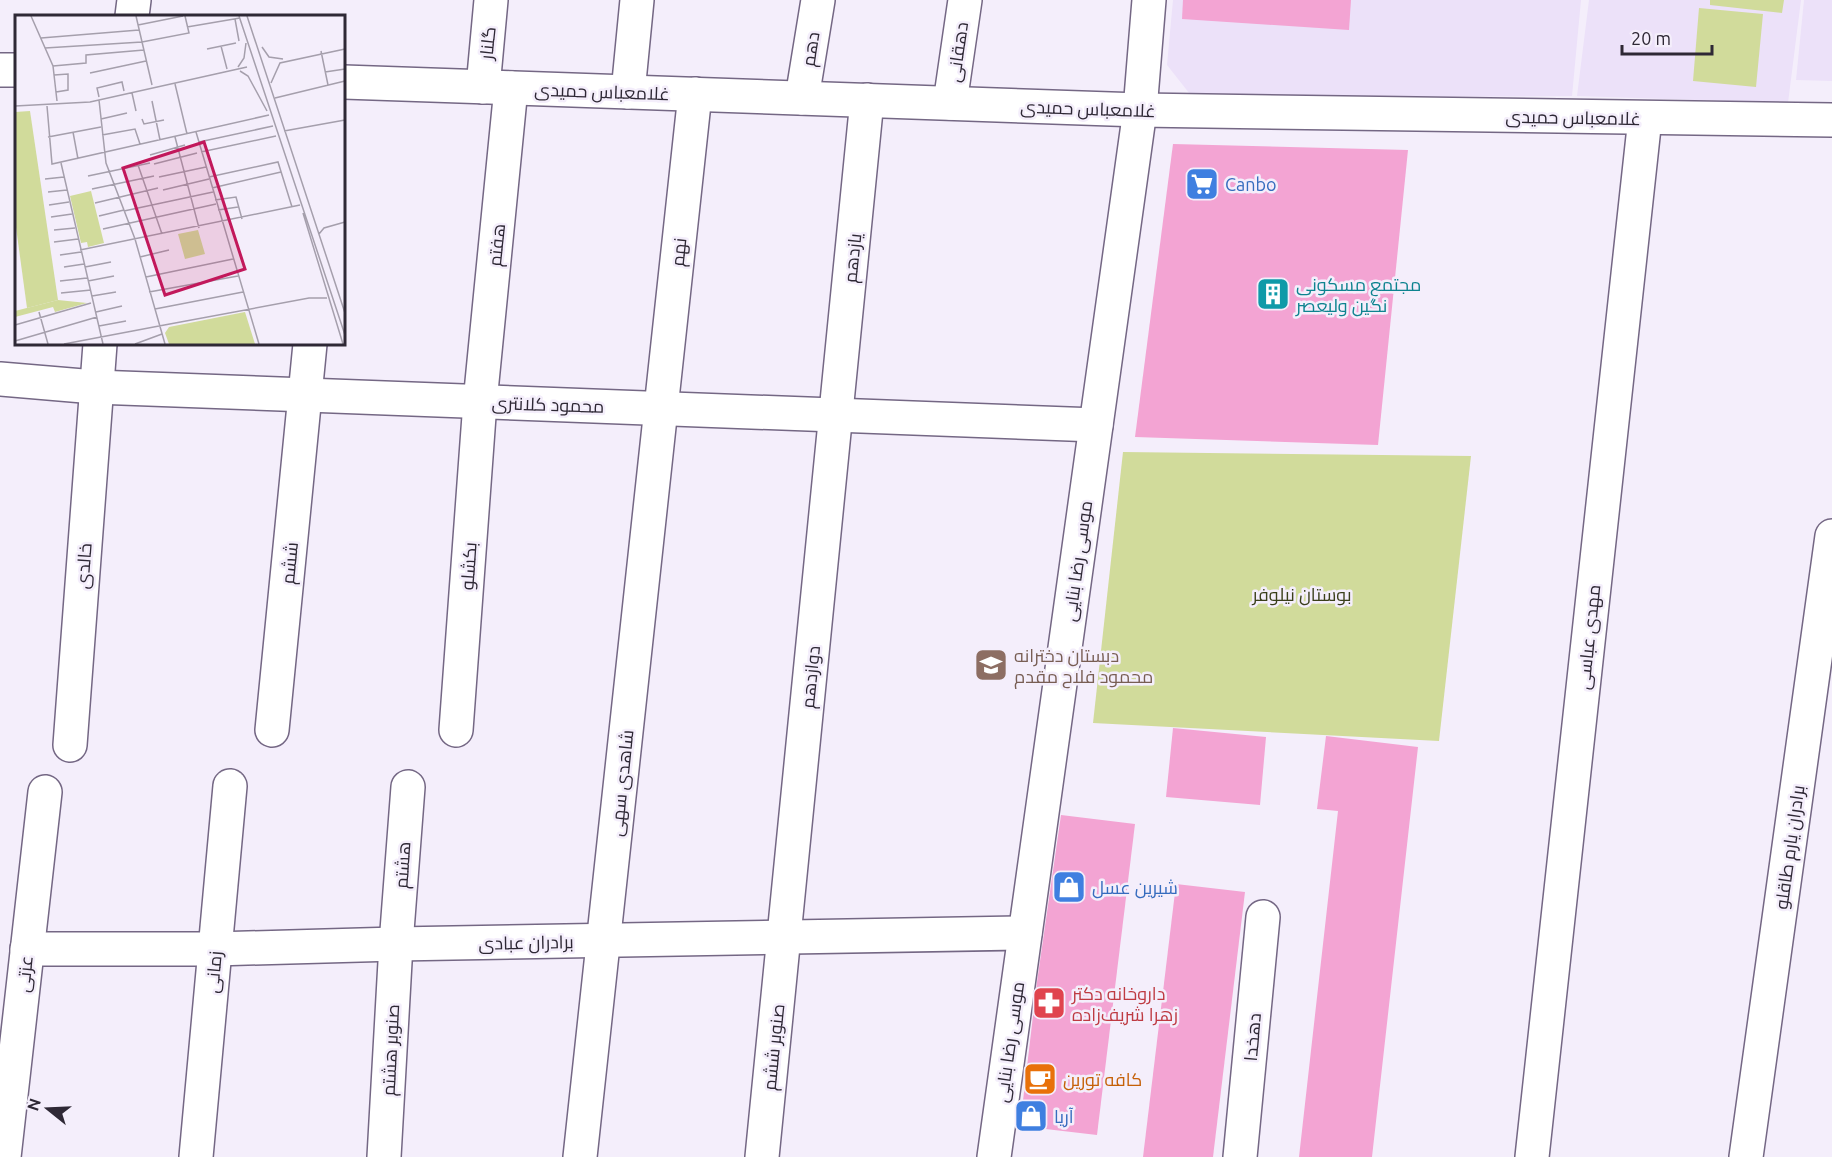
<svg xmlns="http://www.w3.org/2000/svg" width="1832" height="1157" font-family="Ubuntu,Cairo,sans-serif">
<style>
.built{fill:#ece1f9}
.park{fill:#d1db9b}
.building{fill:#f3a4d3}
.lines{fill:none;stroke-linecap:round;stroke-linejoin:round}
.minor-casing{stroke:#746784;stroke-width:36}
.minor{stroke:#fff;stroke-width:33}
.labels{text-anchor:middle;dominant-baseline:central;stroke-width:5;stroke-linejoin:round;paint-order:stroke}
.street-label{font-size:18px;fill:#2e2835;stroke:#f4eefb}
.shop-label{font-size:18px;fill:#366cbe;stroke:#f4eefb;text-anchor:start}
.culture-label{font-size:18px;fill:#0d838f;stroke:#f4eefb;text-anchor:start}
.park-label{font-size:18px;fill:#3a3f1a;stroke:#f4eefb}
.education-label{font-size:18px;fill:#785e54;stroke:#f4eefb;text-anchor:start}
.health-label{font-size:18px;fill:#be3a42;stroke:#f4eefb;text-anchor:start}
.food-label{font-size:18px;fill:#c56008;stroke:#f4eefb;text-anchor:start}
.inset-road{fill:none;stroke:#a59fac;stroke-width:1.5}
.view{fill:#c2185b;fill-opacity:0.15;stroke:#c2185b;stroke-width:3}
.inset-edge{fill:none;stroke:#2e2835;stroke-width:3}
</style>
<rect width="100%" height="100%" fill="#f4eefb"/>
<g class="built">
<polygon points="1173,0 1581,0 1572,96 1193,98 1167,65"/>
<polygon points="1589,0 1801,0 1788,103 1577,96"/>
<polygon points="1804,0 1832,0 1832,81 1796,80"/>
</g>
<g class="park">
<polygon points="1710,0 1784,0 1782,13 1710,5"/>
<polygon points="1699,8 1763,14 1756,87 1693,81"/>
<polygon points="1123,452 1471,456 1439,741 1093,723"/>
</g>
<g class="building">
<polygon points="1183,0 1351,0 1349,30 1182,19"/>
<polygon points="1173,144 1408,150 1378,445 1135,437"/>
<polygon points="1173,728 1266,737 1260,805 1166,797"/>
<polygon points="1326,736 1418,747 1372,1157 1299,1157 1338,811 1317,809"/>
<polygon points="1061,815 1135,824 1097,1135 1020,1126 1037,982"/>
<polygon points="1176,884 1245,892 1213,1157 1143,1157"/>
</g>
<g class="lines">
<g class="minor-casing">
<g id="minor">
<polyline points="132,16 134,0"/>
<polyline points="0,70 16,70"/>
<polyline points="344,82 1140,110 1832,120"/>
<polyline points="483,87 491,0"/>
<polyline points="628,92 637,0"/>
<polyline points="802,98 818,0"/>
<polyline points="950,103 965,0"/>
<polyline points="0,379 95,387 1096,425"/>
<polyline points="272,730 310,344"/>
<polyline points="456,730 480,402 511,88"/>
<polyline points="70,745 100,344"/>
<polyline points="27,949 215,949 396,944 1025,933"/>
<polyline points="4,1157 45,792"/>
<polyline points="196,1157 230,786"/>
<polyline points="384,1157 396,944 408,787"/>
<polyline points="580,1157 695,94"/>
<polyline points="762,1157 867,100"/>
<polyline points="994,1157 1140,110 1149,0"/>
<polyline points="1240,1157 1263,917"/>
<polyline points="1532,1157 1645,118"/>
<polyline points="1746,1157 1832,536"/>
</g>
</g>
<use href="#minor" class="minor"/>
</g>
<defs>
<g id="supermarket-square" transform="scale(1.725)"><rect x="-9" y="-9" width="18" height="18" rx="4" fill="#3f7fe0" stroke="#f4eefb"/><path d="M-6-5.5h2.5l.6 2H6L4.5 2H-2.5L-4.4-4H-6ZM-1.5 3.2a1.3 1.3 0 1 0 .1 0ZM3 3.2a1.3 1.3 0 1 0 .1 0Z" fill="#fff"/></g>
<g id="building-square" transform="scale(1.725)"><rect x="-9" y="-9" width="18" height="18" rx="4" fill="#0f9aa8" stroke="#f4eefb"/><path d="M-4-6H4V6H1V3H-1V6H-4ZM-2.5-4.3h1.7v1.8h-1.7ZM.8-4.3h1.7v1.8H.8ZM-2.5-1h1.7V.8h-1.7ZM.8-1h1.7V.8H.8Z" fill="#fff"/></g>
<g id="school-square" transform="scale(1.725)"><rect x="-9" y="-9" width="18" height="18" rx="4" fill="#8d6e63" stroke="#f4eefb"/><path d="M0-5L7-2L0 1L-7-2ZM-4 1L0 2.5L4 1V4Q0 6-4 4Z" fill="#fff"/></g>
<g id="shop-square" transform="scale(1.725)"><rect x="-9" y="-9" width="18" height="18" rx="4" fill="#3f7fe0" stroke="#f4eefb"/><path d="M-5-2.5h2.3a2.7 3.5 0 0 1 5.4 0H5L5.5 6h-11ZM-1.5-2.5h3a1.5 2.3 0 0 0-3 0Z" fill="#fff"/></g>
<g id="pharmacy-square" transform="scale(1.725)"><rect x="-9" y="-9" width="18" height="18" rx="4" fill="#e0444e" stroke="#f4eefb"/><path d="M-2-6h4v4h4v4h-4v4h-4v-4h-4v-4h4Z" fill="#fff"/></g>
<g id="cafe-square" transform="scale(1.725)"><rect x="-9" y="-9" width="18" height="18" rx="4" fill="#e8710a" stroke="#f4eefb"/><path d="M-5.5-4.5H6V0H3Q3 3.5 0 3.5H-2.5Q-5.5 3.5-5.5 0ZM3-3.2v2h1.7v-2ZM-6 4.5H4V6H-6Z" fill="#fff"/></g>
</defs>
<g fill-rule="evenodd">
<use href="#supermarket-square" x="1202" y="184"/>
<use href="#building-square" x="1273" y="294"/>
<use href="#school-square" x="991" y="665"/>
<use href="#shop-square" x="1069" y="887"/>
<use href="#pharmacy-square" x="1049" y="1003"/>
<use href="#cafe-square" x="1040" y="1079"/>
<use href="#shop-square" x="1031" y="1116"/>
</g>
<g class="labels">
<g class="street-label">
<text transform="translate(487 43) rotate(-84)">گلنار</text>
<text transform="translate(810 49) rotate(-81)">دهم</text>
<text transform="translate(957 52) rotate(-82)">دهقانی</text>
<text transform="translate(602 91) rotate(2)">غلامعباس حمیدی</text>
<text transform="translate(1088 108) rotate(2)">غلامعباس حمیدی</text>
<text transform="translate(1573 117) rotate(1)">غلامعباس حمیدی</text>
<text transform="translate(496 245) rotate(-84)">هفتم</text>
<text transform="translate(678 252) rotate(-84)">نهم</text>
<text transform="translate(852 258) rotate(-84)">یازدهم</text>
<text transform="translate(548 404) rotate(2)">محمود کلانتری</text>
<text transform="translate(1077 561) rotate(-82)">موسی رضا بنایی</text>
<text transform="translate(289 563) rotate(-84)">ششم</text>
<text transform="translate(83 566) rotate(-86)">خالدی</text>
<text transform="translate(468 566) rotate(-86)">بکشلو</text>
<text transform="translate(1588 637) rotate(-84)">مهدی عباسی</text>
<text transform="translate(810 677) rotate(-84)">دوازدهم</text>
<text transform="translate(621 783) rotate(-84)">شاهدی سهی</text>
<text transform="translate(1789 847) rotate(-82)">برادران یارم طاقلو</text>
<text transform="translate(402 865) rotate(-86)">هشتم</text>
<text transform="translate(526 942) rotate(-1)">برادران عبادی</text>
<text transform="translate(213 972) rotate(-85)">زمانی</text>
<text transform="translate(24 974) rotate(-84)">عزتی</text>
<text transform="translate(1252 1037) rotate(-85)">دهخدا</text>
<text transform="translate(1009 1042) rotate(-82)">موسی رضا بنایی</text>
<text transform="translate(773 1047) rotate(-84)">صنوبر ششم</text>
<text transform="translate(390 1050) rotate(-87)">صنوبر هشتم</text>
</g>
<g class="shop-label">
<text x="1225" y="184">Canbo</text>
<text x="1092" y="887">شیرین عسل</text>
<text x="1054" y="1116">آریا</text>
</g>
<g class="culture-label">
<text x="1296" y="284">مجتمع مسکونی<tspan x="1296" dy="21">نگین ولیعصر</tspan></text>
</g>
<g class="park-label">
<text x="1302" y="594">بوستان نیلوفر</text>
</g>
<g class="education-label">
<text x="1014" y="655">دبستان دخترانه<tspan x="1014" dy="21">محمود فلاح مقدم</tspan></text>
</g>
<g class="health-label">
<text x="1072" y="993">داروخانه دکتر<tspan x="1072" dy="21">زهرا شریف‌زاده</tspan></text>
</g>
<g class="food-label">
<text x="1063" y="1079">کافه تورین</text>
</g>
</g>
<g transform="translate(15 15)">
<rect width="330" height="330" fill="#f4eefb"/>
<path d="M15,96L43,285L12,293L0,205V97Z" fill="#d1db9b"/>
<path d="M76,176L89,228L73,232L72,227L66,228L55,181ZM183,215L190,239L170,244L163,219ZM43,285L72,288L40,297L38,292L0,302V296ZM230,297L240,329H154L150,318L154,312Z" fill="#d1db9b"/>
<path class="inset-road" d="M16,1L38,51L42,86M121,1L137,70M224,1L330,320M232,1L330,298M220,4L224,26M123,10L168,1M172,12L225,3M26,23L124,15M206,31L212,54M247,32L254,42L268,44M30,33L127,27L174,18L170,1M192,34L221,28M306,36L313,70M38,51L71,48V40L129,35M223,52L229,43L231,28M225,56L233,61L252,96M310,57L330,54M75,58L131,46M39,60L53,59V75L41,77M256,68L265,48L330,34M160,69L172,119M117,78L121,96M84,82L82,73L107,67L109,76M260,83L330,66M84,85L91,148L120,224L150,329M137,86L145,125M0,91L75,87L232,52M32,91L37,149L254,100M86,104L112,98M127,104L129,109L149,105M269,116L330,105M58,117L63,144M181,117L244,329M87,120L120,114L125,129M33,122L86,112M160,122L184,213M184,127L258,111M186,137L261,121M135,140L170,130M46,148L88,329M139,149L182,138M123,150L147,219M73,161L135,148M144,162L191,152M194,162L263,147L277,192M30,164L49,162M197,173L266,157M77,174L139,161M148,175L194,164M33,177L52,175M200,185L221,182L227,204M80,188L143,173M34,190L54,187M203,195L223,192M109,196L198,177M288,198L328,329M84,201L109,195M36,202L57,199M88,214L201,189M39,215L60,213M304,219L309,213L330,207M39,227L63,224M65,235L285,190M45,240L66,237M125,242L154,235M49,252L69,249M70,252L96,247M131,262L218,244M45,266L72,263M73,266L99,261M134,277L223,261M46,278L76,275M77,281L101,277M140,294L228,277M24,297L33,329M81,297L107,291M0,310L76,288M84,311L111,306M144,311L294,283H312M0,326L82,302M49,329L144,311M120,329L147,319"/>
<path class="view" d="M189,127L230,254L150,280L108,153Z"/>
<rect width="330" height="330" class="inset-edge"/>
</g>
<g transform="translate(48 1109) rotate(288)" stroke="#f4eefb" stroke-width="4.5" paint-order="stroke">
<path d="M0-4.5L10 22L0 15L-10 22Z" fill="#2e2835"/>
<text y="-9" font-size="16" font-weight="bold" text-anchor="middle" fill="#2e2835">N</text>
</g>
<path d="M1622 45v9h90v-9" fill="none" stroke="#2e2835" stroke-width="3"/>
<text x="1631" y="45" font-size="18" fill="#2e2835" stroke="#f4eefb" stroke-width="4.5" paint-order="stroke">20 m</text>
</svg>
